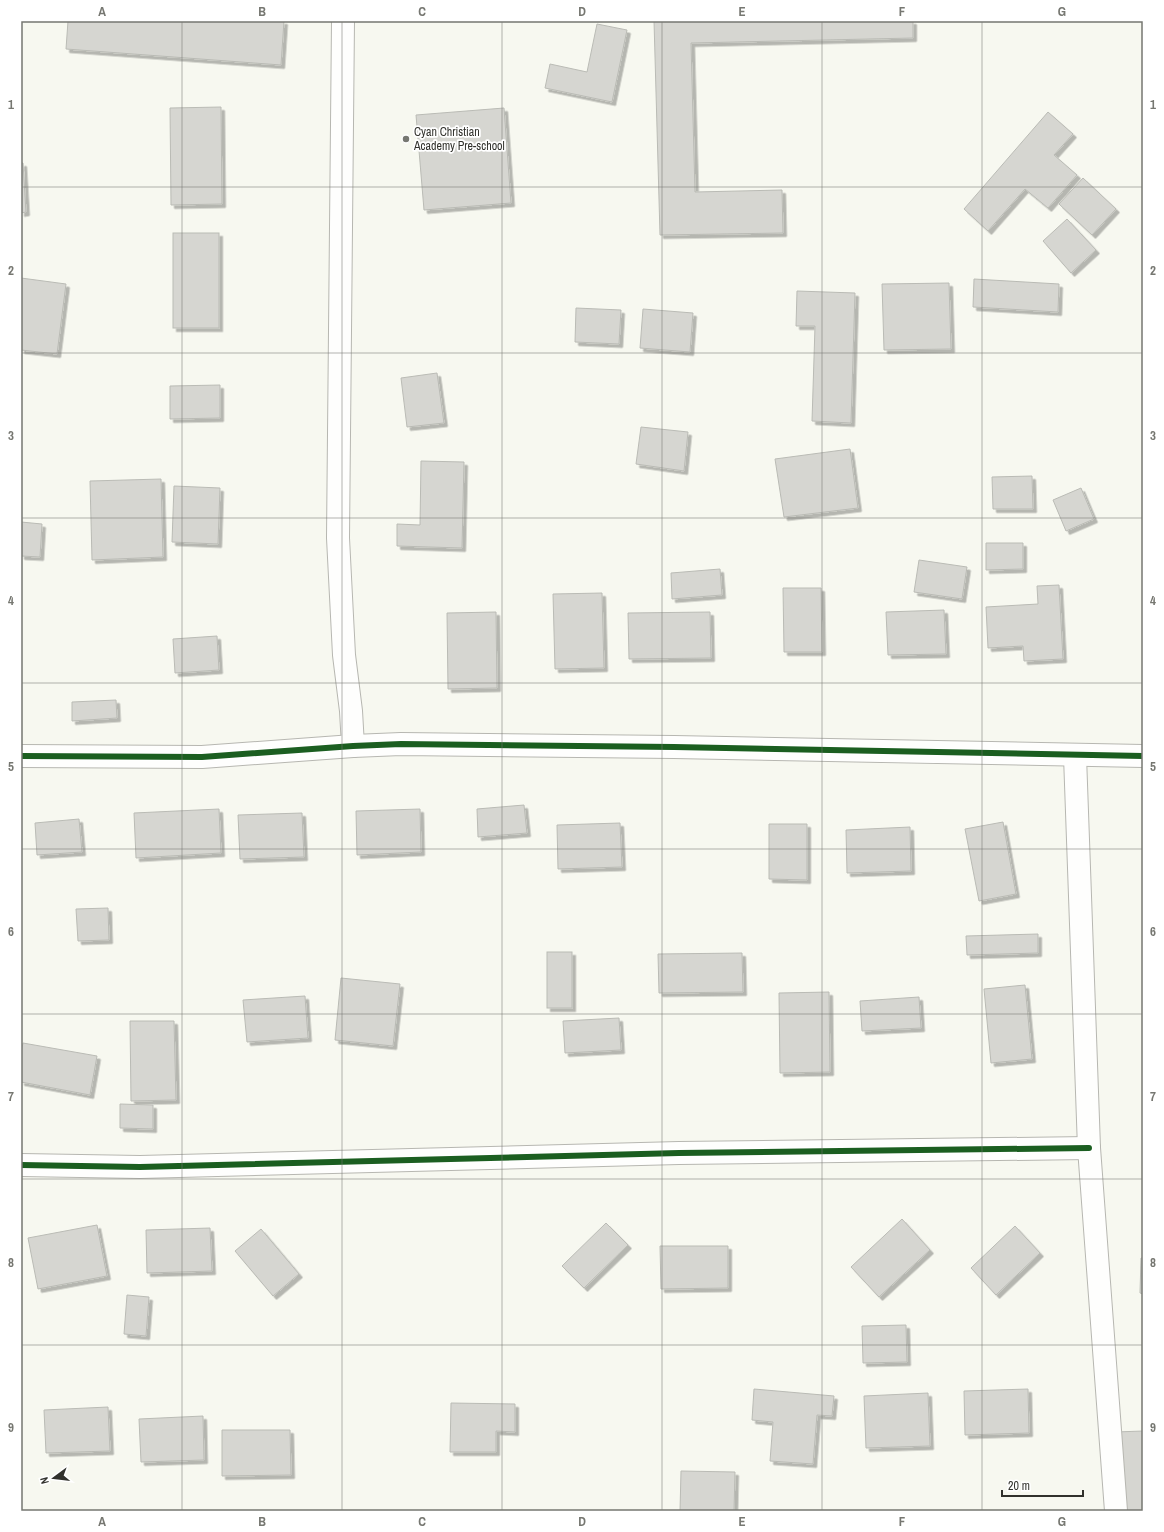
<svg xmlns="http://www.w3.org/2000/svg" width="1164" height="1532" font-family="'Archivo Narrow',sans-serif">
<style>
.building{fill:#d6d6d1;stroke:#babbb5;filter:url(#shadow)}
.lines{fill:none;stroke-linecap:round;stroke-linejoin:round}
.minor-casing{stroke:#b7b7b1;stroke-width:24}
.minor{stroke:#fefefd;stroke-width:22}
.cycleway-casing{stroke:#fff;stroke-width:8}
.cycleway{stroke:#1b5e20;stroke-width:6}
.grid{fill:none;stroke:#767771;stroke-width:1;stroke-opacity:0.55}
.poi-dot{fill:#767771;stroke:#fff;stroke-width:1.5}
.labels{text-anchor:middle;dominant-baseline:central;stroke-width:3.5;stroke-linejoin:round;paint-order:stroke}
.poi-label{font-size:12px;fill:#31312c;stroke:#fff;text-anchor:start}
.neatline{fill:none;stroke:#767771;stroke-width:1.5}
.grid-label{font-size:13px;text-anchor:middle;font-weight:bold;fill:#767771}
</style>
<defs>
<filter id="shadow"><feDropShadow dx="3.5" dy="3.5" stdDeviation="0" flood-color="#0004"/></filter>
</defs>
<rect width="100%" height="100%" fill="#f7f8f0"/>
<g class="building">
<polygon points="68,21 284,21 281,65 66,49"/>
<polygon points="654,21 913,21 913,38 691,43 695,192 782,190 783,233 660,235"/>
<polygon points="597,24 627,30 612,102 545,88 550,64 587,72"/>
<polygon points="221,107 222,204 171,205 170,108"/>
<polygon points="504,108 511,203 424,210 416,115"/>
<polygon points="1048,112 1073,134 1054,155 1077,175 1048,208 1025,189 988,231 964,209"/>
<polygon points="21,163 23,163 26,212 21,213"/>
<polygon points="1083,178 1116,209 1092,235 1059,204"/>
<polygon points="1067,219 1096,250 1071,273 1043,241"/>
<rect x="173" y="233" width="46" height="95"/>
<polygon points="21,278 66,284 57,354 21,350"/>
<polygon points="974,279 1059,284 1058,312 973,307"/>
<polygon points="949,283 951,349 884,350 882,284"/>
<polygon points="797,291 855,293 851,423 812,421 815,326 796,326"/>
<polygon points="576,308 621,310 619,344 575,342"/>
<polygon points="643,309 693,313 690,352 640,348"/>
<polygon points="437,373 444,423 407,427 401,378"/>
<polygon points="220,385 220,418 170,419 170,386"/>
<polygon points="641,427 688,432 684,471 636,464"/>
<polygon points="850,449 858,508 784,517 775,459"/>
<polygon points="421,461 464,462 462,548 397,546 397,524 420,525"/>
<polygon points="1032,476 1033,509 993,509 992,477"/>
<polygon points="161,479 163,557 92,560 90,481"/>
<polygon points="174,486 220,488 218,544 172,542"/>
<polygon points="1081,488 1094,519 1066,531 1053,500"/>
<polygon points="21,522 42,524 40,557 21,556"/>
<polygon points="986,543 1023,543 1023,569 986,570"/>
<polygon points="919,560 967,567 962,599 914,592"/>
<polygon points="720,569 722,595 672,599 671,573"/>
<polygon points="1059,585 1063,659 1024,661 1023,646 988,648 986,607 1038,604 1037,586"/>
<polygon points="783,588 821,588 822,652 784,652"/>
<polygon points="602,593 604,668 555,669 553,594"/>
<polygon points="944,610 946,654 888,655 886,612"/>
<polygon points="496,612 497,688 448,689 447,613"/>
<polygon points="710,612 711,658 629,659 628,613"/>
<polygon points="217,636 219,670 175,673 173,639"/>
<polygon points="116,700 117,718 72,721 72,702"/>
<polygon points="524,805 527,833 478,837 477,809"/>
<polygon points="219,809 221,853 136,858 134,813"/>
<polygon points="420,809 421,852 357,855 356,811"/>
<polygon points="302,813 304,857 240,859 238,815"/>
<polygon points="79,819 82,852 37,855 35,823"/>
<polygon points="1003,822 1016,894 979,901 965,829"/>
<polygon points="620,823 622,867 558,869 557,825"/>
<polygon points="769,824 807,824 807,880 769,879"/>
<polygon points="910,827 911,871 847,873 846,830"/>
<polygon points="108,908 109,940 78,941 76,909"/>
<polygon points="1038,934 1038,953 967,955 966,936"/>
<rect x="547" y="952" width="25" height="56"/>
<polygon points="742,953 743,992 659,993 658,954"/>
<polygon points="341,978 400,984 393,1046 335,1040"/>
<polygon points="1025,985 1032,1059 991,1063 984,989"/>
<polygon points="829,992 830,1072 780,1073 779,993"/>
<polygon points="305,996 308,1038 247,1042 243,1000"/>
<polygon points="919,997 921,1028 862,1031 860,1001"/>
<polygon points="619,1018 621,1050 565,1053 563,1021"/>
<polygon points="130,1021 174,1021 176,1100 131,1101"/>
<polygon points="23,1043 97,1056 90,1095 21,1082 21,1053"/>
<polygon points="120,1104 153,1105 153,1129 120,1128"/>
<polygon points="902,1219 930,1250 879,1297 851,1267"/>
<polygon points="606,1223 628,1245 584,1288 562,1266"/>
<polygon points="97,1225 107,1276 38,1289 28,1238"/>
<polygon points="1015,1226 1040,1253 996,1295 971,1268"/>
<polygon points="210,1228 212,1271 147,1273 146,1230"/>
<polygon points="261,1229 299,1274 273,1296 235,1251"/>
<polygon points="660,1246 728,1246 728,1288 661,1289"/>
<polygon points="1141,1258 1143,1258 1143,1294 1140,1293"/>
<polygon points="127,1295 149,1297 146,1336 124,1334"/>
<polygon points="906,1325 907,1362 863,1363 862,1326"/>
<polygon points="754,1389 834,1396 832,1416 817,1415 813,1464 770,1461 773,1422 752,1420"/>
<polygon points="1028,1389 1029,1433 965,1435 964,1391"/>
<polygon points="928,1393 930,1446 866,1448 864,1396"/>
<polygon points="451,1403 515,1404 515,1432 496,1431 496,1452 450,1452"/>
<polygon points="108,1407 110,1451 46,1453 44,1410"/>
<polygon points="203,1416 204,1460 141,1462 139,1419"/>
<polygon points="222,1430 290,1430 291,1475 222,1476"/>
<polygon points="1143,1431 1143,1511 1119,1511 1115,1432"/>
<polygon points="681,1471 735,1472 734,1511 680,1511"/>
</g>
<g class="lines">
<g class="minor-casing">
<g id="minor">
<polyline points="343,21 338,538 344,655 351,711 353,746"/>
<polyline points="21,756 202,757 353,746 401,744 674,747 1143,756"/>
<polyline points="1075,756 1089,1148 1116,1511"/>
<polyline points="21,1165 140,1167 679,1153 1089,1148"/>
</g>
</g>
<use href="#minor" class="minor"/>
<g class="cycleway-casing">
<g id="cycleway">
<polyline points="21,756 202,757 353,746 401,744 674,747 1143,756"/>
<polyline points="21,1165 140,1167 679,1153 1089,1148"/>
</g>
</g>
<use href="#cycleway" class="cycleway"/>
</g>
<path class="grid" d="M182,21V1511M342,21V1511M502,21V1511M662,21V1511M822,21V1511M982,21V1511M21,187H1143M21,353H1143M21,518H1143M21,683H1143M21,849H1143M21,1014H1143M21,1179H1143M21,1345H1143"/>
<circle class="poi-dot" cx="406" cy="139" r="4"/>
<g class="labels">
<g class="poi-label">
<text x="414" y="132">Cyan Christian<tspan x="414" dy="14">Academy Pre-school</tspan></text>
</g>
</g>
<rect width="1164" height="1532" fill="none" stroke="#ffffff" stroke-width="44"/>
<g transform="translate(54 1478) rotate(255)" stroke="#ffffff" stroke-width="3" paint-order="stroke">
<path d="M0-3L7 15L0 10L-7 15Z" fill="#31312c"/>
<text y="-6" font-size="11" font-weight="bold" text-anchor="middle" fill="#31312c">N</text>
</g>
<path d="M1002 1490v6h81v-6" fill="none" stroke="#31312c" stroke-width="2"/>
<text x="1008" y="1490" font-size="12" fill="#31312c" stroke="#ffffff" stroke-width="3" paint-order="stroke">20 m</text>
<rect x="22" y="22" width="1120" height="1488" class="neatline"/>
<g class="grid-label">
<text x="102" y="16">A</text>
<text x="262" y="16">B</text>
<text x="422" y="16">C</text>
<text x="582" y="16">D</text>
<text x="742" y="16">E</text>
<text x="902" y="16">F</text>
<text x="1062" y="16">G</text>
<text x="11" y="109">1</text>
<text x="1153" y="109">1</text>
<text x="11" y="275">2</text>
<text x="1153" y="275">2</text>
<text x="11" y="440">3</text>
<text x="1153" y="440">3</text>
<text x="11" y="605">4</text>
<text x="1153" y="605">4</text>
<text x="11" y="771">5</text>
<text x="1153" y="771">5</text>
<text x="11" y="936">6</text>
<text x="1153" y="936">6</text>
<text x="11" y="1101">7</text>
<text x="1153" y="1101">7</text>
<text x="11" y="1267">8</text>
<text x="1153" y="1267">8</text>
<text x="11" y="1432">9</text>
<text x="1153" y="1432">9</text>
<text x="102" y="1526">A</text>
<text x="262" y="1526">B</text>
<text x="422" y="1526">C</text>
<text x="582" y="1526">D</text>
<text x="742" y="1526">E</text>
<text x="902" y="1526">F</text>
<text x="1062" y="1526">G</text>
</g>
</svg>
